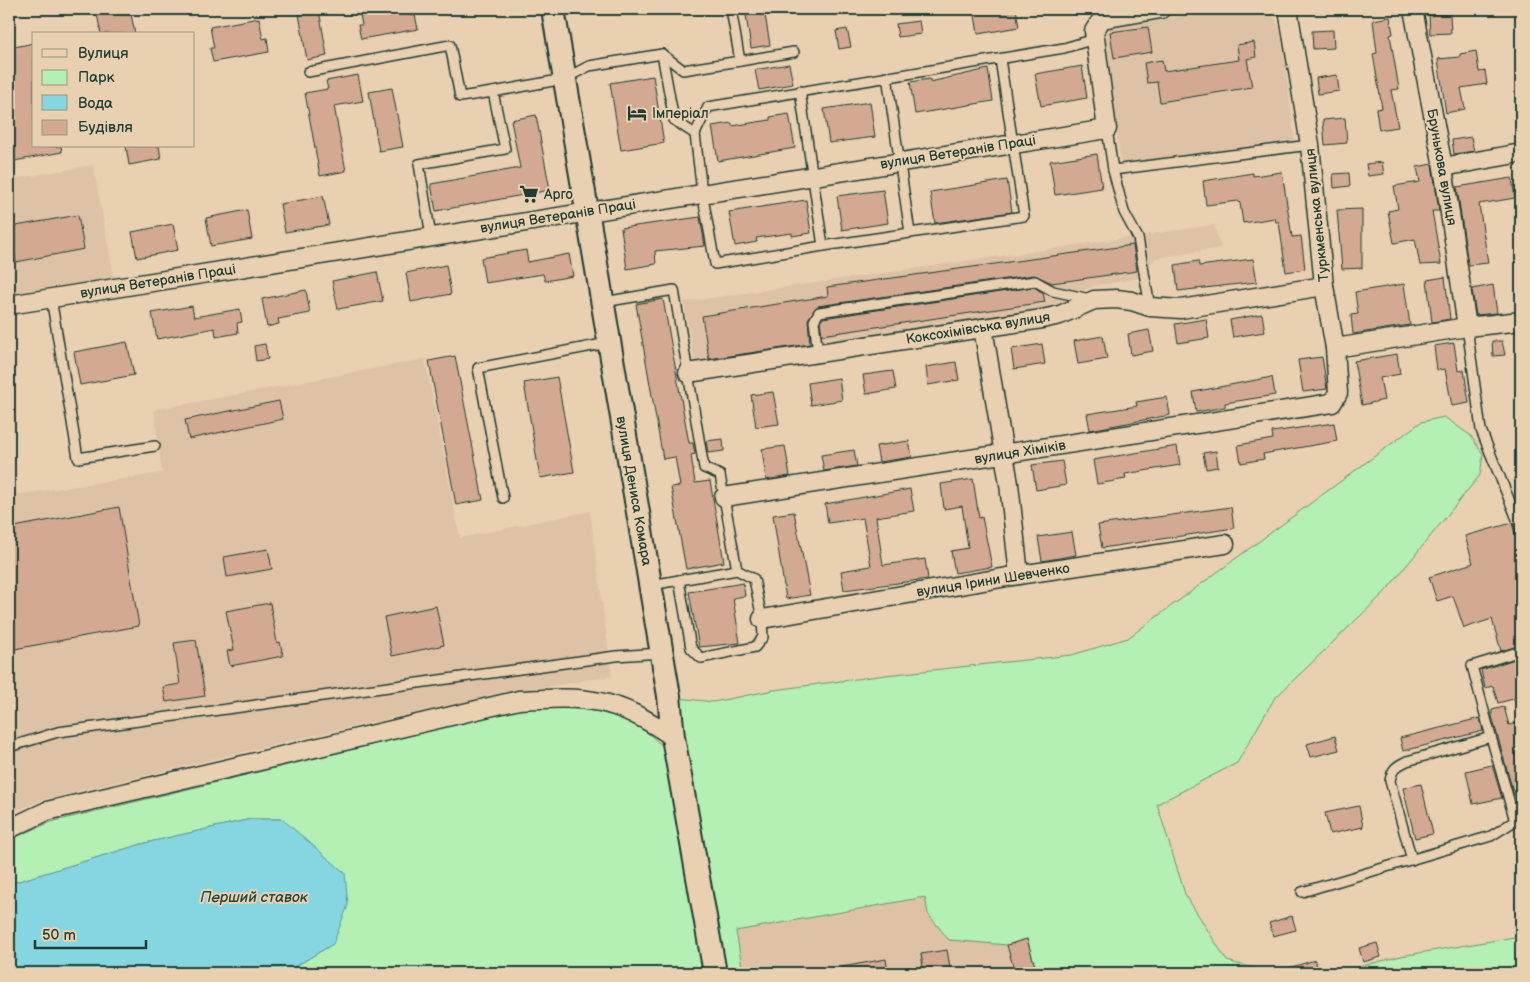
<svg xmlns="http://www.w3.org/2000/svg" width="1530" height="982" font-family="'Balsamiq Sans',sans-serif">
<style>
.built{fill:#dec2a5}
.green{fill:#b4efb4;stroke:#6a9674}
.water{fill:#86d6e1;stroke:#5d999c}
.building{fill:#d3aa91;stroke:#1f3d34}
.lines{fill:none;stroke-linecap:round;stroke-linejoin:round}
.service-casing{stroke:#1f3d34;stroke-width:12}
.minor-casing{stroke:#1f3d34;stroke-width:21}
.tertiary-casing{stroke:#1f3d34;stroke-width:26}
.service{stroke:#e8d0b1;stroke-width:9}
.minor{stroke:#e8d0b1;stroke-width:18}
.tertiary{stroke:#e8d0b1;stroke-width:22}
.labels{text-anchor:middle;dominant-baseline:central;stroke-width:4;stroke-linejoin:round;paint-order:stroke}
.poi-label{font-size:14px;fill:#1f3d34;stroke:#e8d0b1;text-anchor:start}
.street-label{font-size:14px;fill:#1f3d34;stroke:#e8d0b1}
.water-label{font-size:15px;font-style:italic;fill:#24453d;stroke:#e8d0b1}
</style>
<rect width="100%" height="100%" fill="#e8d0b1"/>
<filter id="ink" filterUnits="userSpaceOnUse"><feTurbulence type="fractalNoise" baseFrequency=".02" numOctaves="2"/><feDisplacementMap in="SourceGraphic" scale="10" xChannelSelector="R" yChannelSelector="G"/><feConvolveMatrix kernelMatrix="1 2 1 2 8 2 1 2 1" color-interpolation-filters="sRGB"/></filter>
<g filter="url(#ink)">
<g class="built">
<polygon points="1228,9 1265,9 1271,12 1278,24 1282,41 1295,142 1121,164 1102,28"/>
<polygon points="93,165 116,288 9,305 9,180"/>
<polygon points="1214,225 1221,248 1156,258 1141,278 1093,286 1041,314 696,368 684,302"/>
<polygon points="425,359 460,538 590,511 612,676 497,695 306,737 42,800 9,814 9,496 162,473 154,410"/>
<polygon points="918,862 1007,945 1027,939 1037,973 743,973 727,890"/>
</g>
<g class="green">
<polygon points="1444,417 1470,435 1483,454 1480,475 1385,592 1274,699 1237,763 1157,804 1185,894 1227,961 1273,973 1037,973 1027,939 1007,945 949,940 928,914 925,897 736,931 743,973 724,973 678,698 713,702 774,690 886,675 1072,655 1128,638 1421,422"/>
<path d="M562,707C587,709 617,713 639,727C648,732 656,741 664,747L705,973H284L333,944L282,819H251L145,843L9,884V840L51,822L520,709Z"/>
<polygon points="1521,936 1521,973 1335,973 1401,956"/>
</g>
<polygon class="water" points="251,819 282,819 345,873 348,905 333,944 284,973 9,973 9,884 145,843"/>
<g class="building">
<polygon points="96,9 130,9 135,34 101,34"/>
<polygon points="359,9 410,9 411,16 415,15 418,29 361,39 358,25 362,25"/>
<polygon points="745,9 764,9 770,45 751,48"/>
<polygon points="974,9 1016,9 1019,27 978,34"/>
<polygon points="319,10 327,56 307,60 299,14"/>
<polygon points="1450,14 1451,33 1430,34 1429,15"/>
<polygon points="1390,17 1393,34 1390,35 1399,89 1391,90 1398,127 1379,130 1376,109 1382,108 1373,54 1377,53 1373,20"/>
<polygon points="259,18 263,39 267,38 269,52 213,62 210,48 214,48 210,27"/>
<polygon points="919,21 921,34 898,37 896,24"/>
<polygon points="1148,27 1152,52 1114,58 1110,32"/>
<polygon points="847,29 851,47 839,49 836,31"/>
<polygon points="1333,30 1334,48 1313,49 1312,31"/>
<polygon points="1254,42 1256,57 1247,59 1252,87 1160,102 1157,82 1147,83 1144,63 1162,60 1164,71 1239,60 1237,45"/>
<polygon points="34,43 34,146 61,146 62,152 9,162 9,48"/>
<polygon points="1476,51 1479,72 1485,71 1487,84 1461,88 1465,109 1446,113 1438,59 1460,57 1460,54"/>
<polygon points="789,64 793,84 759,90 755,70"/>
<polygon points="1082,66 1087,98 1041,106 1035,74"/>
<polygon points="988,69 993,101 915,114 910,82 930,79 930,82"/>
<polygon points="358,75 363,101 334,106 346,171 320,176 305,93 328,89 326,81"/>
<polygon points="1337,75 1339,91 1318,94 1316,78"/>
<polygon points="653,76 664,143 621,150 610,83"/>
<polygon points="392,88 403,147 379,151 369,92"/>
<polygon points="870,102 875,137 829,143 824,109"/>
<polygon points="789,114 795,148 718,161 712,126 732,123 732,126 770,120 770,117"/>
<polygon points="536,115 550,190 436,211 431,184 520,168 511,120"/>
<polygon points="1345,118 1347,143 1325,145 1323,120"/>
<polygon points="1471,137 1474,151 1454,154 1452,140"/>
<polygon points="126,146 159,146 161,159 129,165"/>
<polygon points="1097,154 1102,188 1055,195 1050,161"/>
<polygon points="1382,162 1384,174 1368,176 1366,164"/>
<polygon points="1432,164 1439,211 1432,211 1441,264 1420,265 1415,239 1394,243 1388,211 1398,209 1394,186 1420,182 1417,167"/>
<polygon points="1282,172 1292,237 1301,236 1305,269 1286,272 1279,222 1276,222 1275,218 1243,223 1240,203 1238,201 1206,205 1203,181 1253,173 1253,176"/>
<polygon points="1349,173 1350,186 1334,188 1333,174"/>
<polygon points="1512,178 1515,198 1479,204 1488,263 1468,265 1457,187"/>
<polygon points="1007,180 1012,212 935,223 930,192"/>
<polygon points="883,190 888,223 842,230 837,196"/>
<polygon points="323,196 329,225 285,232 280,204"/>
<polygon points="806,200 811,233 792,236 792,233 756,238 757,242 735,246 729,212"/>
<polygon points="1362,209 1362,268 1342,269 1337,210"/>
<polygon points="247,210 252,239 211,246 206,218"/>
<polygon points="78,215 84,249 16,262 10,227"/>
<polygon points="700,217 705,246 655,251 656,264 627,269 621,228"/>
<polygon points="173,224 178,250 137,258 132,232"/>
<polygon points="1133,245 1137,271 1052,283 1034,275 818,306 808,319 810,344 709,359 702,316 828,296 827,287"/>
<polygon points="526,250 528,262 569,254 573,276 545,281 543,274 485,283 481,258"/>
<polygon points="1253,259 1257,282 1178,291 1175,265 1198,261 1199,266"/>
<polygon points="446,265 451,294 411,302 406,273"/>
<polygon points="377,272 383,301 338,309 332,281"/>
<polygon points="1445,277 1450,319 1432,322 1427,280"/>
<polygon points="1404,284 1410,325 1353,334 1351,315 1358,314 1355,292"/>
<polygon points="1493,285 1497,313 1476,315 1472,289"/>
<polygon points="1034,287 1043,293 1045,302 822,335 820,322 823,318"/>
<polygon points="306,290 310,313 278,319 279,324 267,327 262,299"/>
<polygon points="663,299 689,443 693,443 695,454 691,455 695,483 710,481 724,562 686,569 671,487 680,486 675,457 663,459 636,304"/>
<polygon points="192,306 194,317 240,309 242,322 237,323 238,333 216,337 215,328 157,339 152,313"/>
<polygon points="1262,314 1265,332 1233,337 1230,320"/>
<polygon points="1206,319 1209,338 1178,343 1175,324"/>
<polygon points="1149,330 1153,351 1131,355 1128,334"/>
<polygon points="1103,336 1107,359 1078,364 1074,341"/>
<polygon points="1492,341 1502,341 1505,355 1493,356"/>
<polygon points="127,342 134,375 80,385 74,352"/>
<polygon points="1454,343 1458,371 1464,370 1469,403 1452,406 1445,369 1437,370 1434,346"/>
<polygon points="265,344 268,359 256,361 254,346"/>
<polygon points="1042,344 1045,364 1014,369 1011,349"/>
<polygon points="1397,354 1400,374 1380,378 1384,400 1362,405 1354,361"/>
<polygon points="455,356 483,500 456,505 429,361"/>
<polygon points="1322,357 1327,389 1303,392 1298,360"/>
<polygon points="956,362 959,380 928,385 926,367"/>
<polygon points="893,371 896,389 866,394 863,375"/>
<polygon points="557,377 574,472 540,478 524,383"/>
<polygon points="1272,377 1275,395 1225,403 1225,407 1196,412 1193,392"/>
<polygon points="839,378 842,400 811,405 808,383"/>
<polygon points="773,392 779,424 756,427 751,395"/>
<polygon points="1167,397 1170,415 1090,430 1087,414 1137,406 1136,402"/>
<polygon points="279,401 283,419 189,439 185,420"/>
<polygon points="1334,423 1337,441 1263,454 1264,459 1241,463 1238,445 1273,439 1272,432"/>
<polygon points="723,439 724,451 708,453 706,441"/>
<polygon points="909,441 912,457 879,462 876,446"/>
<polygon points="785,446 790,476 766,480 762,449"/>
<polygon points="1177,446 1180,465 1125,474 1126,479 1097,484 1093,460"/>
<polygon points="854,450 857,466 824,471 821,455"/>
<polygon points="1216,451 1218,467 1206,469 1203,453"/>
<polygon points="1062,461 1066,485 1036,490 1032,465"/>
<polygon points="973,479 979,518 982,517 992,567 955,573 951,551 968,548 962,506 944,509 941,484"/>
<polygon points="910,489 914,511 876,517 883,565 925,559 928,579 844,590 841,571 871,566 863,518 828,523 825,504"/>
<polygon points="119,507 139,626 9,650 9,528"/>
<polygon points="1231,507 1234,528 1102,548 1098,525"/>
<polygon points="794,512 810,595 786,599 773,515"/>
<polygon points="1512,523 1521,555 1521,645 1501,651 1492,619 1464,628 1453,596 1437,601 1429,577 1473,563 1465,536"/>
<polygon points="1072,532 1076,555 1042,561 1038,537"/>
<polygon points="268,549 272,569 227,577 224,557"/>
<polygon points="743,583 745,596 733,598 740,643 699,647 689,592"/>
<polygon points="270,603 277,643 280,642 283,656 230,666 227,651 234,650 226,611"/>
<polygon points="436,606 444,645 392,656 384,617"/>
<polygon points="196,640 205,696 166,702 163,687 180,684 174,643"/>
<polygon points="1521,657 1521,697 1498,703 1493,686 1485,688 1481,670"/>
<polygon points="1504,707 1509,725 1521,722 1521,794 1514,795 1492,716 1492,710"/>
<polygon points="1480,718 1483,731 1403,751 1400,738"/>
<polygon points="1335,736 1339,750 1311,757 1307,744"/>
<polygon points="1492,765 1502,798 1473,804 1466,771"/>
<polygon points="1421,784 1433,834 1415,838 1403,788"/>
<polygon points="1359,806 1363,827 1330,834 1325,813"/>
<polygon points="1292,916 1296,930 1273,936 1269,923"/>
<polygon points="1027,939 1037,973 1015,973 1007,945"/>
<polygon points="1377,943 1381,957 1363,962 1359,948"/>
<polygon points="947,950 951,973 924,973 921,954"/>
<polygon points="886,959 888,973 842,973 842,967"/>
<polygon points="1315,960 1319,973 1283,973 1282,970"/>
</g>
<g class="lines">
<g class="service-casing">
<g id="service">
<polyline points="731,9 740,61 794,52"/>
<polyline points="662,54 674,120 695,134 702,192 715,264 823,246 1024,216 1000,59"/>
<polyline points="308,72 450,45 460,97 493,92"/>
<polyline points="887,76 910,233"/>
<polyline points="800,91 823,246"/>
<polyline points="1107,129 1113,170 1124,212 1138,238 1150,307"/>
<polyline points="695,134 708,107 1064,48 1095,39"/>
<polyline points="1113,170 1310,145"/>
<polyline points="431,236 419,164 505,149 493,92 564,79 589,66 662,54 683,70 740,61"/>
<polyline points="51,298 78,458 155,446"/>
<polyline points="604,302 674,290 704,468 720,475 737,570 754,579 762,619 763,637 755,647 701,658 691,648 679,580"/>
<polyline points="1467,327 1481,430 1521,529"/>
<polyline points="818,353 814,321 819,312 1035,281 1053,291 1090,299"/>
<polyline points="503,498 478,368 608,343"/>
<polyline points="651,585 737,570"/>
<polyline points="1491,737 1515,821"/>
<polyline points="9,747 58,732 616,656 661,653"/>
<path d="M1412,860L1390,781C1392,769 1396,766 1407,761L1491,737L1472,666L1521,651"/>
<polyline points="1302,892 1491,836 1521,817"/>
</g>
</g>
<g class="minor-casing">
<g id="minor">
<polyline points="1413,9 1443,167 1467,327"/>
<polyline points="1443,167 1521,153"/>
<polyline points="9,305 1107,129 1094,31 1102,19 1161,9"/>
<polyline points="983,328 1009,484 1019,575"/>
<polyline points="1335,348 1467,327 1521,321"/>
<polyline points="688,373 1042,319 1060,315 1094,300 1116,299 1132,301 1150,307 1181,309 1324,286"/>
<polyline points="724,497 1332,403 1338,393 1335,348 1324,286 1310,145 1288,9"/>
<polyline points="762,619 1019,575 1225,544"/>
<path d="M9,829L47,811L519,700C588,696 615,697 673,737"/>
</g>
</g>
<g class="tertiary-casing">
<polyline id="tertiary" points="553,9 669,696 673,737 715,973"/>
</g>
<use href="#service" class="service"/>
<use href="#minor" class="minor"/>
<use href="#tertiary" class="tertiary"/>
</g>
</g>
<defs>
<g id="hotel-bare" transform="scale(1.5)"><path d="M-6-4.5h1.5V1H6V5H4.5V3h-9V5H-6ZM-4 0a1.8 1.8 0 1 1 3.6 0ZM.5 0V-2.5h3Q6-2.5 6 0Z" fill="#1f3d34" stroke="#e8d0b1" stroke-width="2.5" paint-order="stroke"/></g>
<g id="supermarket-bare" transform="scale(1.5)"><path d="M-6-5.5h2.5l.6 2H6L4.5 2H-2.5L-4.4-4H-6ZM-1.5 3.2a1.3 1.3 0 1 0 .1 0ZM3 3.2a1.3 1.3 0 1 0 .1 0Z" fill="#1f3d34" stroke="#e8d0b1" stroke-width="2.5" paint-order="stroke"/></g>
</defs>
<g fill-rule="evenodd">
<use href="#hotel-bare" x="637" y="113"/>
<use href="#supermarket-bare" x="529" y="194"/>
</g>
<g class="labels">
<g class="poi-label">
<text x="652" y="113">Імперіал</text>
<text x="544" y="194">Арго</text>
</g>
<g class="street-label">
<text transform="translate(958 152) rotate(-9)">вулиця Ветеранів Праці</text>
<text transform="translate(1442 167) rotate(80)">Брунькова вулиця</text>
<text transform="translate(1317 215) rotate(-96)">Туркменська вулиця</text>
<text transform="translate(558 216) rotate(-9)">вулиця Ветеранів Праці</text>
<text transform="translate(158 281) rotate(-9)">вулиця Ветеранів Праці</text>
<text transform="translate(978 328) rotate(-9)">Коксохімівська вулиця</text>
<text transform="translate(1020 452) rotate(-9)">вулиця Хіміків</text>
<text transform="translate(634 491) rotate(80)">вулиця Дениса Комара</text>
<text transform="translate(993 580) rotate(-9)">вулиця Ірини Шевченко</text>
</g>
<g class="water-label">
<text x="254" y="897">Перший ставок</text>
</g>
</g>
<rect width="1530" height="982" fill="none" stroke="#e8d0b1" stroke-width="30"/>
<rect x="15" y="15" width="1500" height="952" fill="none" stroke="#1f3d34" stroke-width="2" filter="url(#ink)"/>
<rect x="32" y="32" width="162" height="115" fill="#e8d0b1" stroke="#98957f"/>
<rect x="42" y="49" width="25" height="8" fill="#e8d0b1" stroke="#98957f"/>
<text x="78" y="58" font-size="15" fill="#1f3d34">Вулиця</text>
<rect x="42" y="70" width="25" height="15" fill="#b4efb4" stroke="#98957f"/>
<text x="78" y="82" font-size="15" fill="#1f3d34">Парк</text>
<rect x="42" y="95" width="25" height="15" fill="#86d6e1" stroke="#98957f"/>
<text x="78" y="108" font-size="15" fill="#1f3d34">Вода</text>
<rect x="42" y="120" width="25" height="15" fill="#d3aa91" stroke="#98957f"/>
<text x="78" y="132" font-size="15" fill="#1f3d34">Будівля</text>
<path d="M35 940v8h111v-8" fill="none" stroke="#1f3d34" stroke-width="2.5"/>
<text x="42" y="940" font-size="15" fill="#1f3d34" stroke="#e8d0b1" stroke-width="4" paint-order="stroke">50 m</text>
</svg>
